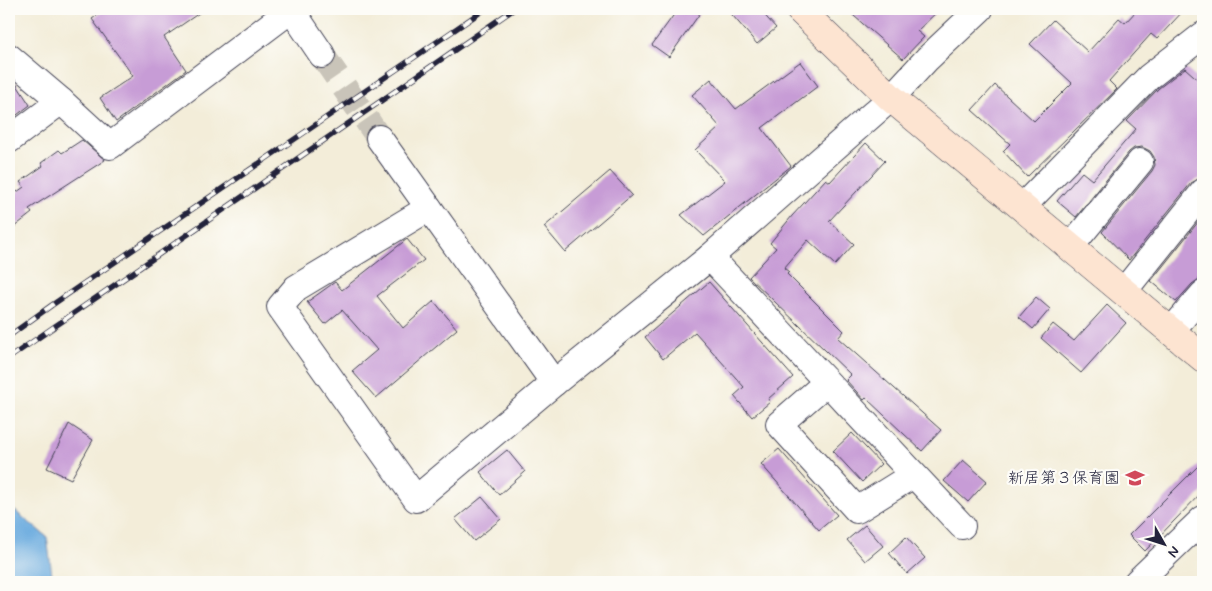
<svg xmlns="http://www.w3.org/2000/svg" width="1212" height="591" font-family="Mynerve,'Klee One',sans-serif">
<style>
.water{fill:#6cacdf;stroke:#47678d}
.building{fill:#c79cd6}
.lines{fill:none;stroke-linecap:round;stroke-linejoin:round}
.street-tunnel{stroke:#c9c4b9;stroke-width:26;stroke-dasharray:26 13;stroke-linecap:butt}
.street-casing{stroke:#414053;stroke-width:28}
.secondary-casing{stroke:#414053;stroke-width:29}
.street{stroke:#fff;stroke-width:26}
.secondary{stroke:#fde4d1;stroke-width:28}
.rail-casing{stroke:#22223b;stroke-width:5.5}
.rail{stroke:#fdfcf7;stroke-width:4;stroke-dasharray:11;stroke-linecap:butt}
.labels{text-anchor:middle;dominant-baseline:central;stroke-width:4.5;stroke-linejoin:round;paint-order:stroke}
.poi-label{font-size:16px;fill:#22223b;stroke:#fdfcf7;text-anchor:end}
</style>
<rect width="100%" height="100%" fill="#fdfcf7"/>
<filter id="ink" filterUnits="userSpaceOnUse"><feTurbulence type="fractalNoise" baseFrequency=".02" numOctaves="2"/><feDisplacementMap in="SourceGraphic" scale="10" xChannelSelector="R" yChannelSelector="G"/><feConvolveMatrix kernelMatrix="1 2 1 2 8 2 1 2 1" color-interpolation-filters="sRGB"/></filter>
<filter id="wash" filterUnits="userSpaceOnUse"><feTurbulence type="fractalNoise" baseFrequency=".0096" numOctaves="4" result="noise"/><feDisplacementMap in="SourceGraphic" scale="20" xChannelSelector="R" yChannelSelector="G"/><feGaussianBlur stdDeviation="1.12" result="paint"/><feColorMatrix in="noise" values="0 0 0 0 0 0 0 0 0 0 0 0 0 0 0 0 0 1.4 0 .05"/><feComposite in="paint" operator="in"/></filter>
<g filter="url(#wash)">
<rect width="100%" height="100%" fill="#f3edd9"/>
<polygon class="water" points="9,506 47,537 53,582 9,582"/>
<g id="blocks">
<g class="building">
<polygon points="106,9 205,9 164,37 186,70 116,122 100,98 133,76 92,19"/>
<polygon points="678,9 703,9 669,57 652,45"/>
<polygon points="727,9 759,9 776,28 757,44"/>
<polygon points="846,9 940,9 917,31 924,37 903,59"/>
<polygon points="1138,9 1185,9 1157,39 1151,34 1109,81 1117,89 1027,177 1003,151 1010,144 972,110 995,85 1034,121 1072,83 1030,44 1053,20 1088,52 1119,18 1125,23"/>
<polygon points="800,62 818,86 762,128 791,166 704,236 681,215 725,181 695,150 720,127 692,95 711,79 736,109"/>
<polygon points="1185,68 1203,84 1203,177 1191,183 1129,260 1102,232 1152,171 1155,165 1154,157 1150,151 1142,147 1134,148 1129,152 1076,217 1057,201 1082,172 1092,180 1136,129 1127,121 1159,88"/>
<polygon points="9,76 15,82 30,105 9,121"/>
<polygon points="82,140 105,160 29,209 32,213 9,231 9,182 17,192 24,187 20,182 43,166 41,163 59,150 62,153"/>
<polygon points="866,143 885,161 829,221 854,244 835,265 808,240 784,268 789,272 787,274 844,331 838,338 941,430 922,451 866,398 864,400 846,380 851,375 749,277 776,248 770,243 792,216 826,179 830,182"/>
<polygon points="610,171 632,195 565,252 544,227"/>
<polygon points="1203,216 1203,276 1192,284 1176,302 1151,281"/>
<polygon points="407,239 424,260 377,296 403,328 434,301 457,329 376,398 352,371 377,350 342,310 325,324 307,302 335,282 342,290"/>
<polygon points="709,282 793,377 768,399 770,402 752,417 734,396 744,387 695,332 663,359 645,337"/>
<polygon points="1036,297 1050,309 1033,329 1019,317"/>
<polygon points="1107,305 1126,323 1081,373 1041,338 1053,324 1074,341"/>
<polygon points="69,424 93,440 71,479 47,468"/>
<polygon points="852,433 881,464 862,482 833,451"/>
<polygon points="779,449 837,515 819,530 761,464"/>
<polygon points="507,450 525,472 499,495 480,472"/>
<polygon points="963,460 987,481 968,502 944,481"/>
<polygon points="1203,461 1203,491 1145,551 1129,535"/>
<polygon points="482,497 501,519 474,541 455,519"/>
<polygon points="865,525 883,546 865,561 847,540"/>
<polygon points="906,537 925,558 907,574 889,553"/>
</g>
</g>
</g>
<g filter="url(#ink)">
<use href="#blocks" fill-opacity="0" stroke="#414053" stroke-width="1"/>
<g class="lines">
<polyline class="street-tunnel" points="322,55 379,138"/>
<g class="street-casing">
<g id="street">
<polyline points="291,9 322,55"/>
<polyline points="9,57 61,101"/>
<polyline points="379,138 554,383"/>
<polyline points="9,140 61,101 110,146 292,9"/>
<polyline points="1023,206 1149,77 1203,35"/>
<polyline points="429,208 296,288 280,307 416,499 554,383 710,257 962,526"/>
<polyline points="1071,246 1140,162"/>
<polyline points="710,257 891,98 927,59 980,9"/>
<polyline points="1124,291 1203,192"/>
<polyline points="1171,331 1203,294"/>
<polyline points="826,383 779,424 857,510 913,475"/>
<polyline points="1137,582 1203,519"/>
</g>
</g>
<g class="secondary-casing">
<polyline id="secondary" points="799,9 891,98 1203,358"/>
</g>
<use href="#street" class="street"/>
<use href="#secondary" class="secondary"/>
<g class="rail-casing">
<g id="rail">
<polyline points="9,336 52,305 485,9"/>
<polyline points="9,358 514,9"/>
</g>
</g>
<use href="#rail" class="rail"/>
</g>
</g>
<defs>
<g id="school-bare" transform="scale(1.5)"><path d="M0-5L7-2L0 1L-7-2ZM-4 1L0 2.5L4 1V4Q0 6-4 4Z" fill="#d1495b" stroke="#fdfcf7" stroke-width="2.5" paint-order="stroke"/></g>
</defs>
<g fill-rule="evenodd">
<use href="#school-bare" x="1135" y="478"/>
</g>
<g class="labels">
<g class="poi-label">
<text x="1120" y="478">新居第３保育園</text>
</g>
</g>
<rect width="1212" height="591" fill="none" stroke="#fdfcf7" stroke-width="30"/>
<g transform="translate(1164 544) rotate(129)" stroke="#fdfcf7" stroke-width="4" paint-order="stroke">
<path d="M0-4L9 19L0 12L-9 19Z" fill="#22223b"/>
<text y="-8" font-size="14" font-weight="bold" text-anchor="middle" fill="#22223b">N</text>
</g>
</svg>
